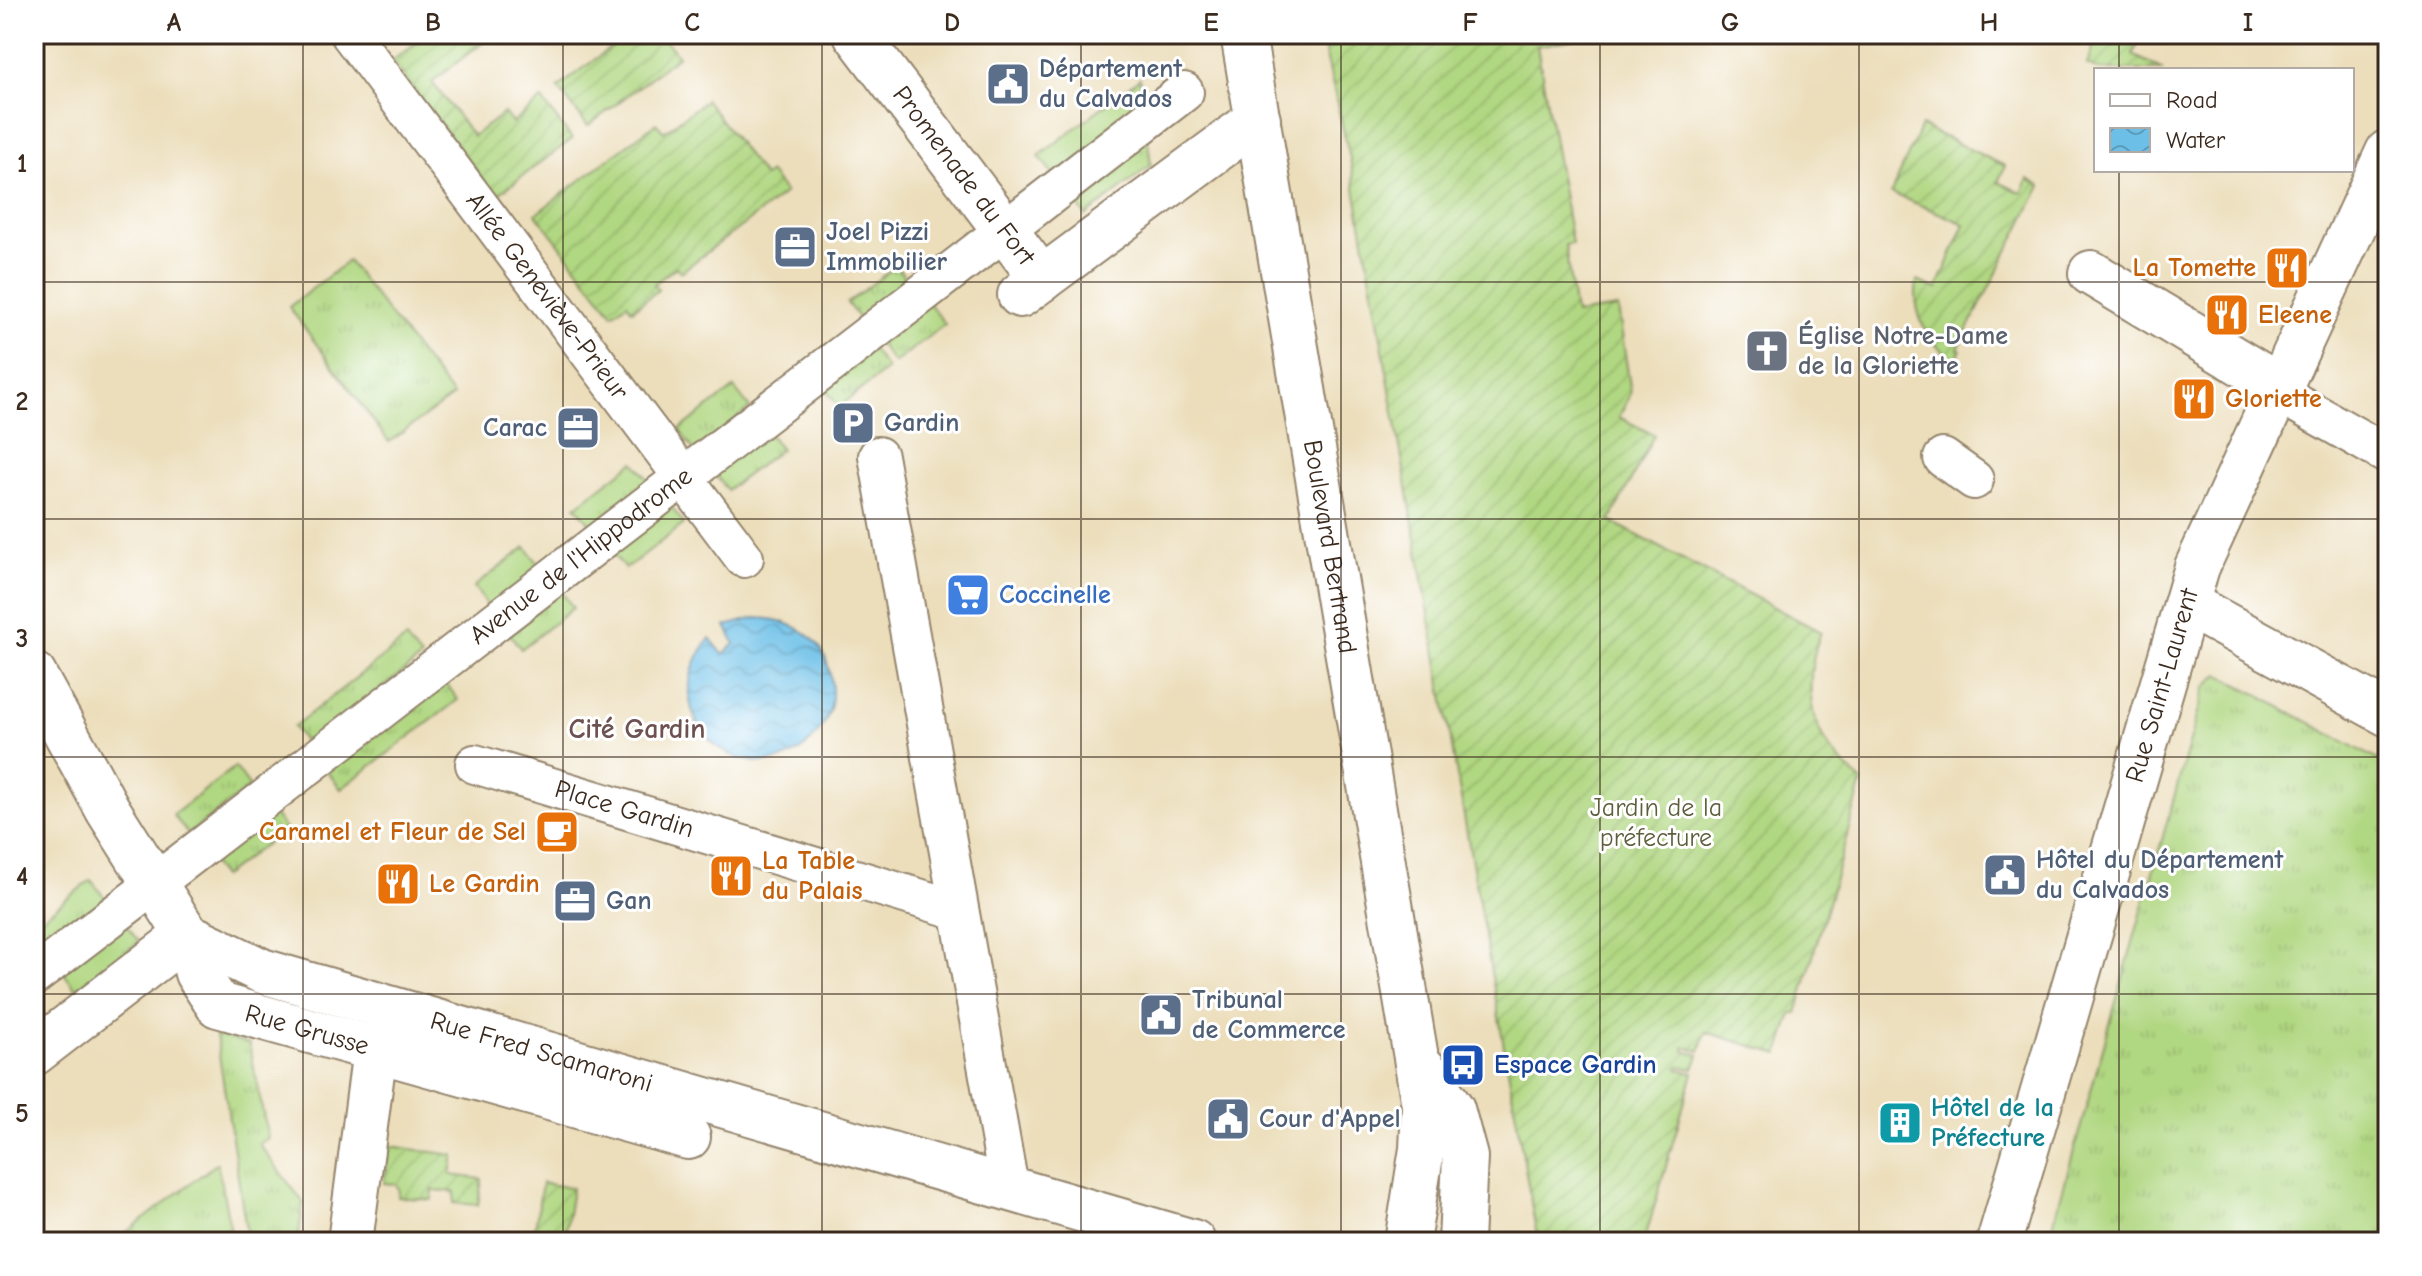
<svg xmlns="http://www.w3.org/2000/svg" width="2422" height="1276" font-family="'Comic Neue',sans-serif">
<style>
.grass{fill:url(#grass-tufts);stroke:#768050;stroke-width:2}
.garden{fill:url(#garden-furrows);stroke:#768050;stroke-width:2}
.water{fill:url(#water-waves);stroke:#547583;stroke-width:2}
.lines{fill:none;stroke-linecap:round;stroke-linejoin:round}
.pedestrian-casing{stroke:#94846c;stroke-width:42}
.minor-casing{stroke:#94846c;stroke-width:48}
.secondary-casing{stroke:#94846c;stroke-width:48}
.pedestrian{stroke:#fff;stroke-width:38}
.minor{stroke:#fff;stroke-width:44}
.secondary{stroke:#fff;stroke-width:44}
.grid{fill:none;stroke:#3b2a1e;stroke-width:2;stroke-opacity:0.55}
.labels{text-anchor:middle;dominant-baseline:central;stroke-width:6;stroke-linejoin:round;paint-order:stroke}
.service-label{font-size:26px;font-weight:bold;fill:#4e5e75;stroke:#fff;text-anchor:start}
.street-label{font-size:26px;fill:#3b2a1e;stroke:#fff}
.food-label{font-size:26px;font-weight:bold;fill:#c56008;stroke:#fff;text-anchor:start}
.worship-label{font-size:26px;font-weight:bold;fill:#5b616d;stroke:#fff;text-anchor:start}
.shop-label{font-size:26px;font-weight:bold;fill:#366cbe;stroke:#fff;text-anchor:start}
.park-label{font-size:26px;fill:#5e5e3c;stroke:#fff}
.transit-label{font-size:26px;font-weight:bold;fill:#164399;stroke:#fff;text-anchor:start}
.culture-label{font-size:26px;font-weight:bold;fill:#0d838f;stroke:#fff;text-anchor:start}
.neighbourhood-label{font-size:28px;font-weight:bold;fill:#6e5251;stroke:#fff}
.neatline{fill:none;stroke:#3b2a1e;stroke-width:3}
.grid-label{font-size:26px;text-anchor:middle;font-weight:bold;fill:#3b2a1e}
</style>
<defs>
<pattern id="grass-tufts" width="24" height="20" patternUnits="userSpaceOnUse" patternTransform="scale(2)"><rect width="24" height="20" fill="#b0d781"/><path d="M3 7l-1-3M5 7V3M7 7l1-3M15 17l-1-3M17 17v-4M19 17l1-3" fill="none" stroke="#98b96f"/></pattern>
<pattern id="garden-furrows" width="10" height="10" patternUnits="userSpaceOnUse" patternTransform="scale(2)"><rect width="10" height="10" fill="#b0d781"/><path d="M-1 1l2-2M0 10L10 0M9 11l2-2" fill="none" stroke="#98b96f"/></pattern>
<pattern id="water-waves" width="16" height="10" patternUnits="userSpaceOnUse" patternTransform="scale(2)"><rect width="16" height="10" fill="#6cc0e8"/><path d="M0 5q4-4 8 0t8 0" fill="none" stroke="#5a9cbb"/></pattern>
</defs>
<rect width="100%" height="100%" fill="#fff"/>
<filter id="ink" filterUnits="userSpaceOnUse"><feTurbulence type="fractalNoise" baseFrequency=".0125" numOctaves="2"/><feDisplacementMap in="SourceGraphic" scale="16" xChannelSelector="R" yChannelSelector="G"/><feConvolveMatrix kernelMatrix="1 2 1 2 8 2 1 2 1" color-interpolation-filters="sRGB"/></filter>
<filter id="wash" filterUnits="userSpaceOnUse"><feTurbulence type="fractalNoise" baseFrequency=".006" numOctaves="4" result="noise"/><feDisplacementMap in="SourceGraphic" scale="32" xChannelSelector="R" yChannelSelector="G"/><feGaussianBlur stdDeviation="1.8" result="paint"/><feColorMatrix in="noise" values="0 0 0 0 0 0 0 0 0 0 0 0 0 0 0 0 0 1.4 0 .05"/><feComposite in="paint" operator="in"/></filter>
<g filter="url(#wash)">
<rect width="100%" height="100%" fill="#ecdebb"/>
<g class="grass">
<polygon points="1140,78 1143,109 1055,177 1039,156"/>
<polygon points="1147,135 1151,165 1086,216 1071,196"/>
<polygon points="348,261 453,396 389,442 289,307"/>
<polygon points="896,266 913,286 863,324 847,303"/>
<polygon points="929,303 945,324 894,363 878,342"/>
<polygon points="871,348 887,369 839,407 822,385"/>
<polygon points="734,388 750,408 695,451 679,430"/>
<polygon points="764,428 781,449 727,490 711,469"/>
<polygon points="634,462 651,483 593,527 576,506"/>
<polygon points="668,502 684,524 625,569 608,548"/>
<polygon points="526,547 542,569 490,609 474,587"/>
<polygon points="557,585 573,608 521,649 504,626"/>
<polygon points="406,639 421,658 308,746 293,727"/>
<polygon points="2219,674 2388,765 2388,1242 2048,1242 2205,688"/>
<polygon points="441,676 458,700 341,789 323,766"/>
<polygon points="235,767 250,787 188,834 173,815"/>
<polygon points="268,807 285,829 222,877 205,854"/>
<polygon points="91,880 106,899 44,946 34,933 34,924"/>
<polygon points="122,920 139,942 76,989 59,967"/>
<polygon points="216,1035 249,1044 268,1138 259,1144 303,1202 298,1242 248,1242"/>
<polygon points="217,1163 233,1242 114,1242"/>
</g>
<g class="garden">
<polygon points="427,34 492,35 432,82 473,136 504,113 512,123 542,100 572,139 496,196 392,61"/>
<polygon points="628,34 661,34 678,56 588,126 558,88"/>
<path d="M1321,34H1574L1575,39L1537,46L1572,244L1565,245L1575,314L1618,308L1631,393L1619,417L1654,435L1610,521L1821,632C1807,668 1805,713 1828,746C1837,760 1851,771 1862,782L1797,1013H1792L1779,1054L1706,1032L1700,1051L1684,1047V1051L1699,1055L1694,1069L1679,1066L1678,1069L1693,1073L1644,1242H1542L1536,1231L1350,159Z"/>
<polygon points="2098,34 2142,34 2133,55 2163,70 2099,70 2087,65"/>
<polygon points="706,100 764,177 770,173 785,193 681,272 676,267 654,284 658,290 632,310 627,303 613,314 536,214 656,123 664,132"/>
<path d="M1921,126L2005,166L1998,182L2022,193L2028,179L2041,186L1958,349L1961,350L1956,359C1927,346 1912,312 1917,281L1937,289L1965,224L1891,193Z"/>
<polygon points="390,1146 454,1155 451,1175 482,1179 478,1205 454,1203 455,1192 433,1190 432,1200 398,1197 399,1189 395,1184 384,1183"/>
<polygon points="542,1183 572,1188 564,1242 533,1242"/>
</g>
<path class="water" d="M755,618C782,618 814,630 825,657C834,681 836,706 822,727C767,812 640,727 710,638L723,654L735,644L726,626Z"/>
</g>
<g filter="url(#ink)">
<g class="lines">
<g class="pedestrian-casing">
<g id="pedestrian">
<path id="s1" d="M350,34L744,558"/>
<polyline points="1022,217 1184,92"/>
<polyline points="2277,392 2388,455"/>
<polyline points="878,456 1009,1187"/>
<polyline points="1943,458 1974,480"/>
<path id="s2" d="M475,764L958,910"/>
<path id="s3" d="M167,874L996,237"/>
<polyline points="34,976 143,893"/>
</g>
</g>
<g class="minor-casing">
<g id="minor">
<path id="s4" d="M856,34L1042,279"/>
<polyline points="2091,273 2279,386"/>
<polyline points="1020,295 1258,119"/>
<polyline points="2187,604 2388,714"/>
<path id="s5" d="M34,675L108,810L187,935L262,971L1193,1242"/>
<path id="s6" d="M187,935L197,973L218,1005L688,1137"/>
<polyline points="34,1053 187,935"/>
<polyline points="350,1242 375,1049"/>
<path id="s7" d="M1999,1242L2197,567L2388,152"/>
</g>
</g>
<g class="secondary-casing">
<g id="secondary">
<path id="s8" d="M1243,34L1424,1105L1422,1149L1407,1242"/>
<polyline points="1424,1069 1452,1109 1465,1157 1461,1242"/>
</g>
</g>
<use href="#pedestrian" class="pedestrian"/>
<use href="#minor" class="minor"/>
<use href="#secondary" class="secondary"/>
</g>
</g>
<path class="grid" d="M303,34V1242M563,34V1242M822,34V1242M1081,34V1242M1341,34V1242M1600,34V1242M1859,34V1242M2119,34V70M2119,170V1242M34,282H2388M34,519H2388M34,757H2388M34,994H2388"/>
<defs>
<g id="civic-square" transform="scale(2.3)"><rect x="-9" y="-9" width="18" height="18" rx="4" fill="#5c6f8a" stroke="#fff"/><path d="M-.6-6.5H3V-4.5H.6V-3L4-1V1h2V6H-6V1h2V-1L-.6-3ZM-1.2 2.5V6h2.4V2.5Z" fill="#fff"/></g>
<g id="office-square" transform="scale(2.3)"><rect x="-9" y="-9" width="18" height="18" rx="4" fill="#5c6f8a" stroke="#fff"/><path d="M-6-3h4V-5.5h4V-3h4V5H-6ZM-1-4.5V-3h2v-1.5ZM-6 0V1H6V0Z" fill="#fff"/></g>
<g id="restaurant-square" transform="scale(2.3)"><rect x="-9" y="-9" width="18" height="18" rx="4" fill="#e8710a" stroke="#fff"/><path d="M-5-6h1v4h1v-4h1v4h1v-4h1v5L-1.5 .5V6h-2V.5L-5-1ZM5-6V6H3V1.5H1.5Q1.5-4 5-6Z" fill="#fff"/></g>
<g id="church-square" transform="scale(2.3)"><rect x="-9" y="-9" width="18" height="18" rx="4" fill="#6b7280" stroke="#fff"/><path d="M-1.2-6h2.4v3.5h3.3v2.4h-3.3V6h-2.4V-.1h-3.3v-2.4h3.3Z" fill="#fff"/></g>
<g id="parking-square" transform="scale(2.3)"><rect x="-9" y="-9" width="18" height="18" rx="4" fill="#5c6f8a" stroke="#fff"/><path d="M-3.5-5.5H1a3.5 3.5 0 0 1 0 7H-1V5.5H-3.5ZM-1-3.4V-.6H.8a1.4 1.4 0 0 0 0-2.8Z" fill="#fff"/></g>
<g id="supermarket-square" transform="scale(2.3)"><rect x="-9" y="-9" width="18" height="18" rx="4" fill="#3f7fe0" stroke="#fff"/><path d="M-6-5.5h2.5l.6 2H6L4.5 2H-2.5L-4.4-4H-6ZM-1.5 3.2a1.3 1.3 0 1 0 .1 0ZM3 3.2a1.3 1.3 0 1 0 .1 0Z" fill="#fff"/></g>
<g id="cafe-square" transform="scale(2.3)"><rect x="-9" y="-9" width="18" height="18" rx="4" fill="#e8710a" stroke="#fff"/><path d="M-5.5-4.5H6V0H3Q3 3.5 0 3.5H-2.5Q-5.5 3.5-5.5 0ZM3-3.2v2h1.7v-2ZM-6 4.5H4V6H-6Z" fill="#fff"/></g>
<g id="bus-square" transform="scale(2.3)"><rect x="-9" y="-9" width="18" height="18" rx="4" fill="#1a4fb4" stroke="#fff"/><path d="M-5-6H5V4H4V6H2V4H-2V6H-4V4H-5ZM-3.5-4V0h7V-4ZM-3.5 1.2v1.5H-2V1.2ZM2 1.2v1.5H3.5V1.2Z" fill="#fff"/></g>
<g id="building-square" transform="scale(2.3)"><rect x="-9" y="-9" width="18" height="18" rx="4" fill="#0f9aa8" stroke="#fff"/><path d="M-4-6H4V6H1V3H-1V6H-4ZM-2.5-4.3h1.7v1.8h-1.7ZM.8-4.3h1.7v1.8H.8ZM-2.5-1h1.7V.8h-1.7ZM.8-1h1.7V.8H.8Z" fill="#fff"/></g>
</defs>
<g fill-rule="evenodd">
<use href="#civic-square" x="1008" y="84"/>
<use href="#office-square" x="795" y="247"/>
<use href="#restaurant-square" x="2287" y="268"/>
<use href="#restaurant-square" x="2227" y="315"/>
<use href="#church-square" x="1767" y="351"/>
<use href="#restaurant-square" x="2194" y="399"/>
<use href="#parking-square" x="853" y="423"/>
<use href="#office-square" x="578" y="428"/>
<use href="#supermarket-square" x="968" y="595"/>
<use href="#cafe-square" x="557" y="832"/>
<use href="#civic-square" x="2005" y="875"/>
<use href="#restaurant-square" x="731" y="876"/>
<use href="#restaurant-square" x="398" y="884"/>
<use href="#office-square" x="575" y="901"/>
<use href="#civic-square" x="1161" y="1015"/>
<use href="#bus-square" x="1463" y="1065"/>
<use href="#civic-square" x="1228" y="1119"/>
<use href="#building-square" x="1900" y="1123"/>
</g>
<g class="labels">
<g class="service-label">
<text x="1039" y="69">Département<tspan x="1039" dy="30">du Calvados</tspan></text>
<text x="826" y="232">Joel Pizzi<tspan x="826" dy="30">Immobilier</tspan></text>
<text x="884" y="423">Gardin</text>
<text x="547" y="428" text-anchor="end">Carac</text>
<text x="2036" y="860">Hôtel du Département<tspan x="2036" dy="30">du Calvados</tspan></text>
<text x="606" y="901">Gan</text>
<text x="1192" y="1000">Tribunal<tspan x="1192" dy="30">de Commerce</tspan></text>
<text x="1259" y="1119">Cour d'Appel</text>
</g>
<g class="street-label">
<text stroke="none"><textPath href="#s4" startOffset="178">Promenade du Fort</textPath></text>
<text stroke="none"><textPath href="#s1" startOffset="328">Allée Geneviève-Prieur</textPath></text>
<text stroke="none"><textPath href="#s8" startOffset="520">Boulevard Bertrand</textPath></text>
<text stroke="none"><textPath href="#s3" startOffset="522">Avenue de l'Hippodrome</textPath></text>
<text stroke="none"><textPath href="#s7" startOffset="580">Rue Saint-Laurent</textPath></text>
<text stroke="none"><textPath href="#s2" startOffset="156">Place Gardin</textPath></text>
<text stroke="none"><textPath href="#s6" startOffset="170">Rue Grusse</textPath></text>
<text stroke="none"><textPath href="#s5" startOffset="676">Rue Fred Scamaroni</textPath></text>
</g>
<g class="food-label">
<text x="2256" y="268" text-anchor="end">La Tomette</text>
<text x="2258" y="315">Eleene</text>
<text x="2225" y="399">Gloriette</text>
<text x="526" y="832" text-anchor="end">Caramel et Fleur de Sel</text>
<text x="762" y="861">La Table<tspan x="762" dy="30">du Palais</tspan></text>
<text x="429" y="884">Le Gardin</text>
</g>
<g class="worship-label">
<text x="1798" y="336">Église Notre-Dame<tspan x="1798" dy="30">de la Gloriette</tspan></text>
</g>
<g class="shop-label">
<text x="999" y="595">Coccinelle</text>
</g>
<g class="park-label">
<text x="1656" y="808">Jardin de la<tspan x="1656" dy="30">préfecture</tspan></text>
</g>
<g class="transit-label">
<text x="1494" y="1065">Espace Gardin</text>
</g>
<g class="culture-label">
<text x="1931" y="1108">Hôtel de la<tspan x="1931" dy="30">Préfecture</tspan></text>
</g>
<g class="neighbourhood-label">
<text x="637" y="729">Cité Gardin</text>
</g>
</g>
<rect width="2422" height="1276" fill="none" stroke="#fff" stroke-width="88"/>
<rect x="2094" y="68" width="260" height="104" fill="#ffffff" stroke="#b1aaa5" stroke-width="2"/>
<rect x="2110" y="94" width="40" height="12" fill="#ffffff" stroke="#b1aaa5" stroke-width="2"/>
<text x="2166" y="108" font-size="24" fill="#3b2a1e">Road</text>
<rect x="2110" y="128" width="40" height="24" fill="url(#water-waves)" stroke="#b1aaa5" stroke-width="2"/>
<text x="2166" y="148" font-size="24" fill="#3b2a1e">Water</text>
<rect x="44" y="44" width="2334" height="1188" class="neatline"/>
<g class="grid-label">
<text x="174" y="31">A</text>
<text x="433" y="31">B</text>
<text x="692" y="31">C</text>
<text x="952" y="31">D</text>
<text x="1211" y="31">E</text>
<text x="1470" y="31">F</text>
<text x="1730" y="31">G</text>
<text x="1989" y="31">H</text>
<text x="2248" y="31">I</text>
<text x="22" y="172">1</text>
<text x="22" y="410">2</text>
<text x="22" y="647">3</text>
<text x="22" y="885">4</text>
<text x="22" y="1122">5</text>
</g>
</svg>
